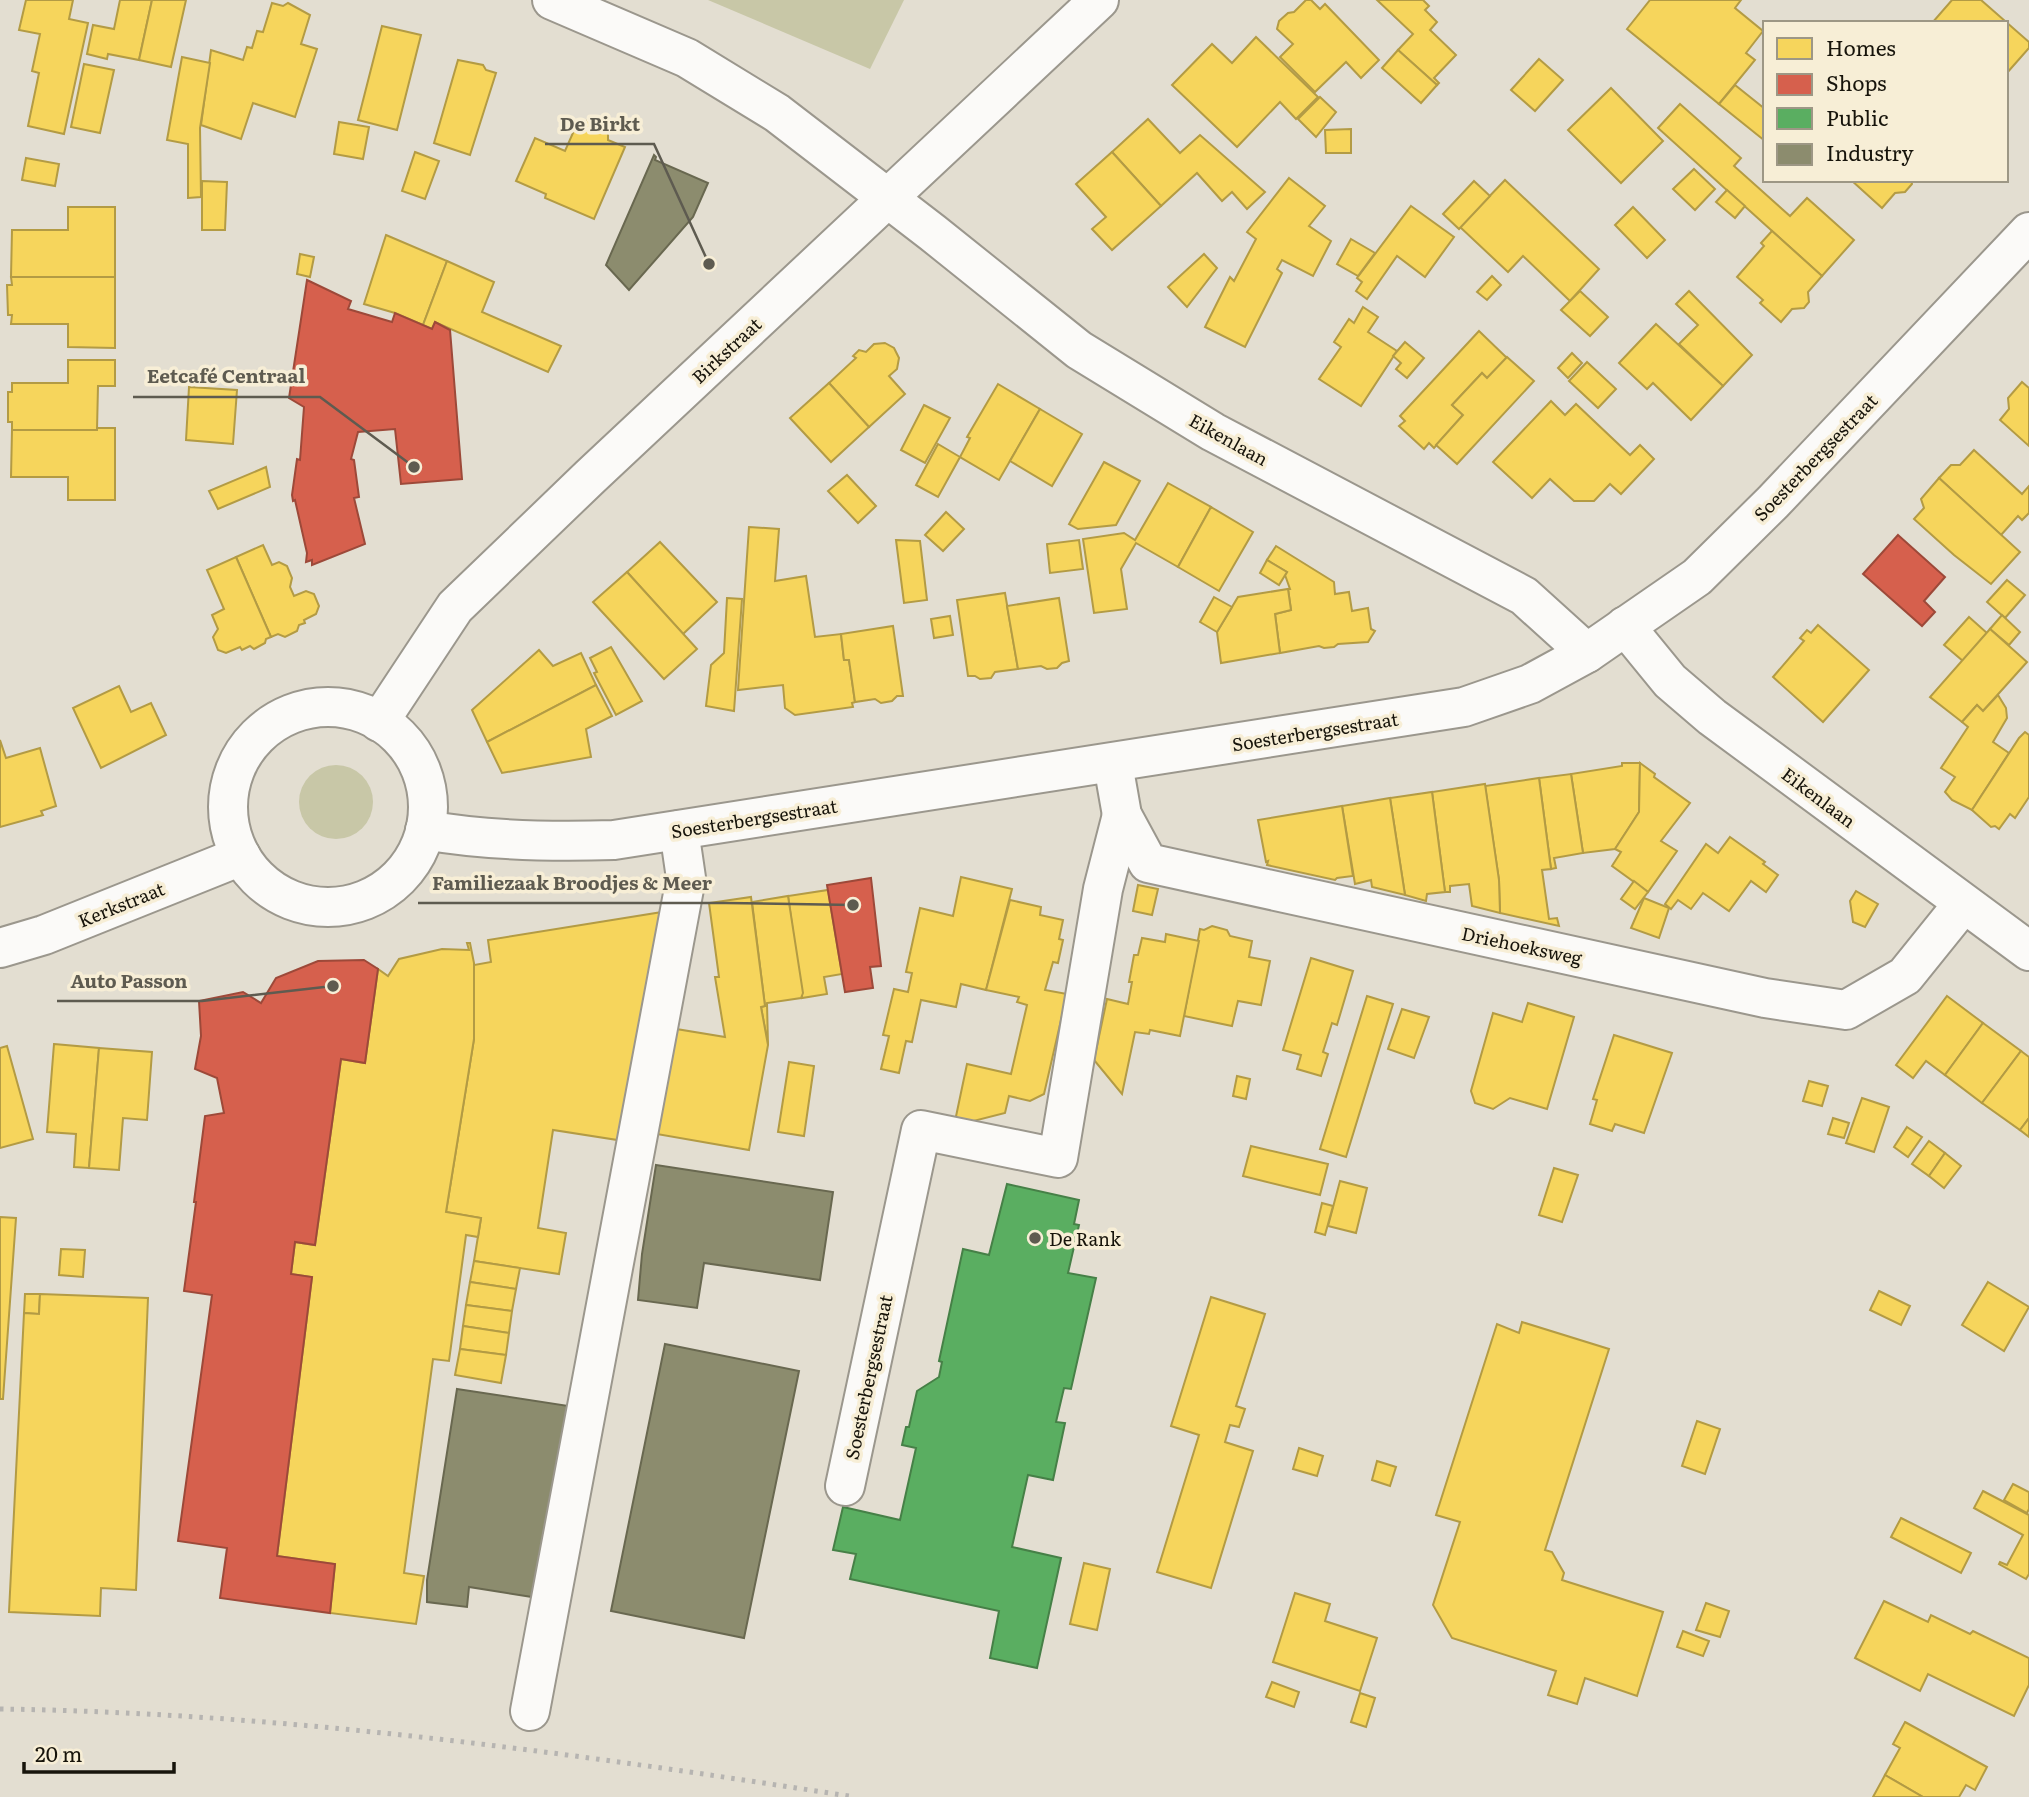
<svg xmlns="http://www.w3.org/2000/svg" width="2029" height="1797" font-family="Literata,serif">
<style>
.green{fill:#c8c7a7}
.homes{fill:#f6d55c;stroke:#b39b44;stroke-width:2}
.shops{fill:#d6604d;stroke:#9d4939;stroke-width:2}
.public{fill:#5aae61;stroke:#468047;stroke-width:2}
.industry{fill:#8c8c6e;stroke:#696850;stroke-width:2}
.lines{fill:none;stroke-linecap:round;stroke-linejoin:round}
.minor-casing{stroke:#9b978d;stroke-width:42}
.major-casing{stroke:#9b978d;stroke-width:42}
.minor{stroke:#fbfaf8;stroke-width:38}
.major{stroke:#fbfaf8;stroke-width:38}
.rail{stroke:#b6b4b1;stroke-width:5;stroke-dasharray:3.5 7;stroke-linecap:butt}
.poi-dot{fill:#5e5b50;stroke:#f7eed6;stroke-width:2.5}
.labels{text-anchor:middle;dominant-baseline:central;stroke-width:7;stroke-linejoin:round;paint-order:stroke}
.street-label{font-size:18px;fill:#17140b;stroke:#f7eed6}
.poi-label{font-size:18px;fill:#17140b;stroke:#f7eed6;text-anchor:start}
.leader{fill:none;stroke:#5e5b50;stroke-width:2.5}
.callout-dot{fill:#5e5b50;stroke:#f7eed6;stroke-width:2.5}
.callout-label{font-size:19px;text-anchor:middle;font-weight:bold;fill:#5e5b50;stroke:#f7eed6;stroke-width:7;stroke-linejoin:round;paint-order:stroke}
</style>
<rect width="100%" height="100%" fill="#e3ded1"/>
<g class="green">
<polygon points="708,0 904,0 870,69"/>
<circle cx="336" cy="802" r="37"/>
</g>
<g class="homes">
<polygon points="26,0 73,0 69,19 88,23 64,134 28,126 39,73 32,71 40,34 19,30"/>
<polygon points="120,0 152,0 139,60 108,54 107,59 87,54 93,25 114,29"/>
<polygon points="152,0 186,0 171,67 139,60"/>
<polygon points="1306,0 1311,0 1320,9 1325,4 1379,60 1361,78 1346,62 1315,92 1280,57 1293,44 1277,29 1279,21 1288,13 1294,12"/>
<polygon points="1377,0 1423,0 1429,6 1425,10 1437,22 1430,30 1456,55 1434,78 1439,83 1437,85 1398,50 1413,34"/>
<polygon points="1650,0 1741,0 1735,8 1763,31 1746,53 1755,60 1719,104 1627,29"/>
<polygon points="1952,0 1981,0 2029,42 2029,48 2006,74 2006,23 1932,23"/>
<polygon points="272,3 283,6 288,3 310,15 301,44 317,49 295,117 253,103 241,139 201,125 211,50 243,60 247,47 252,48 257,31 263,32"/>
<polygon points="382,26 421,35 397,130 358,120"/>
<polygon points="1256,37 1318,97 1296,119 1280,102 1237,147 1172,85 1212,44 1232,63"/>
<polygon points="1398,50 1437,85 1421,103 1382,68"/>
<polygon points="182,57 210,63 200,128 201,197 188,198 188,144 167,140"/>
<polygon points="1539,59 1563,80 1535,111 1511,90"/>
<polygon points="458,60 483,65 486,70 496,73 470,155 434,143"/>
<polygon points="84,64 114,70 100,133 71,127"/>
<polygon points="1735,85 1765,109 1765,141 1719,104"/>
<polygon points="1611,88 1663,141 1621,183 1568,130"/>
<polygon points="1320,97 1336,112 1316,137 1298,119"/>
<polygon points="1680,104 1741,158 1734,166 1790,216 1807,198 1854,240 1822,276 1658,128"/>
<polygon points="589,119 608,127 608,140 625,147 594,219 545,198 546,194 516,181 535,138 565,151 576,126 579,128"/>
<polygon points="1148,119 1180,153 1200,135 1265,192 1247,209 1232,192 1222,201 1197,173 1161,206 1112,152"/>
<polygon points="339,122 369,127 363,159 334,154"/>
<polygon points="1351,129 1351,153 1326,153 1325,130"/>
<polygon points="415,152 439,161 425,199 402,191"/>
<polygon points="1112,152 1161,206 1112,250 1092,229 1106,217 1076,184"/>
<polygon points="26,158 59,164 55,186 22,180"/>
<polygon points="1694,169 1715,189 1695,210 1673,189"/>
<polygon points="1289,178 1325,206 1309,226 1331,241 1313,276 1282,260 1277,269 1282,273 1245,347 1205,327 1230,277 1234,281 1256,239 1247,232"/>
<polygon points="1505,180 1599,269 1570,301 1523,256 1508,272 1460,227"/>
<polygon points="1851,180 1911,180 1912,184 1905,192 1895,193 1882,208"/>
<polygon points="202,181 227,182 225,230 202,230"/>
<polygon points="1474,181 1490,196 1459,229 1443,214"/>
<polygon points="1727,190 1745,206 1735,218 1716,202"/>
<polygon points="1411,206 1454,237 1425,277 1397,256 1367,299 1356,291 1362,282 1357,278"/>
<polygon points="68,207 115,207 115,277 11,277 12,230 68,230"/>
<polygon points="1633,207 1665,240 1647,258 1615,225"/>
<polygon points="1772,231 1822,276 1808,292 1809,302 1804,308 1792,309 1781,322 1760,303 1763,300 1737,277 1764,246 1761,243"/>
<polygon points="386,235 447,261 423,325 395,313 364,304"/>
<polygon points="1351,239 1375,253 1358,276 1337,264"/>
<polygon points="300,254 314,257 310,277 297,274"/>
<polygon points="1204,254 1217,268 1187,307 1168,287"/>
<polygon points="447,261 494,282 482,312 561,346 548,372 435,322 432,329 423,325"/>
<polygon points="1492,276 1501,285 1487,300 1477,292"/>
<polygon points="11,277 115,277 115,348 68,347 68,324 11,324 12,315 8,315 7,285 12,285"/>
<polygon points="1580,291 1608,317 1590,336 1561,310"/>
<polygon points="1689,291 1752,355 1723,386 1679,344 1698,325 1676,304"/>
<polygon points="1363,307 1378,317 1368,332 1397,351 1361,406 1319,379 1341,347 1334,342 1349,319 1354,323"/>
<polygon points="1656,324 1723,386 1691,420 1653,383 1647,389 1619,363"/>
<polygon points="1479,331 1507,358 1487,378 1482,373 1452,405 1463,415 1434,448 1429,443 1424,449 1399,426 1405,421 1400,416"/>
<polygon points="1405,342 1424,358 1407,378 1396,369 1401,363 1393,356"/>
<polygon points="885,343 894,348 899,358 897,369 889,376 905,394 869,427 829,383 856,358 853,356 859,350 866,352 874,344"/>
<polygon points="1572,353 1582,363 1568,378 1558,368"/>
<polygon points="1507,357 1534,381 1457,464 1436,445 1463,415 1452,405 1482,373 1487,378"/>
<polygon points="68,360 115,360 115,386 98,386 97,430 12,430 12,422 8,422 8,392 12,392 12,383 68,383"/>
<polygon points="1587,362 1616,389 1598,408 1569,381"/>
<polygon points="2022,382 2029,388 2029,446 2000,420 2009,409 2008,398"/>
<polygon points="829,383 869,427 831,462 790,418"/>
<polygon points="998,384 1040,409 999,480 960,457 970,438 967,437"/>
<polygon points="189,387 237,390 233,444 186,440"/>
<polygon points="1551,401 1565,415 1576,404 1630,455 1640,445 1654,459 1621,494 1610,484 1594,501 1574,501 1550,479 1532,498 1493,462"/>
<polygon points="924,405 950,418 925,463 901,450"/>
<polygon points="1040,409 1082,434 1052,486 1010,461"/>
<polygon points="97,428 115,428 115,500 68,500 68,477 11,477 12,430 97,430"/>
<polygon points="938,444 960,457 938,497 916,485"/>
<polygon points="1974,450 2022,494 2029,486 2029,513 2022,520 2018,516 2001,535 1939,478 1951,465 1960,465"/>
<polygon points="1104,462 1140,481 1116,525 1078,529 1069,524"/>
<polygon points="266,467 270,487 218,509 209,491"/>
<polygon points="847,475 876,506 858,523 828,491"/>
<polygon points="1939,478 2020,552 1991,584 1954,555 1914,519 1924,508 1921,499"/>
<polygon points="1168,483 1211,507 1178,567 1136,543 1121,569 1127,609 1094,613 1083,539 1124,533 1135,540"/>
<polygon points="1211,507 1253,532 1219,591 1178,567"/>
<polygon points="946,512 964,529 943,551 925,535"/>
<polygon points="749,527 779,529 775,581 806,576 815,637 841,634 844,660 849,660 855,702 852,703 853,707 795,715 785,708 783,685 738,690"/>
<polygon points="896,540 920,541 927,600 904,603"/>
<polygon points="1079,540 1083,569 1050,573 1047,544"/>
<polygon points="660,542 717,602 683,634 627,572"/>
<polygon points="263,545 272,565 279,562 287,566 292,578 290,587 294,596 306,591 314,594 319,606 316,614 304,620 305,623 299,625 297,631 285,637 278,634 271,637 236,557"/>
<polygon points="1276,546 1334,582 1335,594 1349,592 1352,611 1368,608 1371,629 1375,631 1368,642 1338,644 1334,647 1324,648 1319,646 1280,653 1275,614 1291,610 1288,589 1290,589 1285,575 1287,572 1267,560"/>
<polygon points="236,557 271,637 266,639 265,643 254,649 250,646 242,650 240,647 226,653 218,650 213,637 218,629 212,615 224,609 207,570"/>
<polygon points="1267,560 1287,572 1279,585 1260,573"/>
<polygon points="627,572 697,649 664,679 593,602"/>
<polygon points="2007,580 2025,595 2005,618 1987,602"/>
<polygon points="1288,589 1291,610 1275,614 1280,653 1221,663 1217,632 1238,597"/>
<polygon points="1005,593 1018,669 995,672 991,678 980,679 975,676 968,676 957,600"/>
<polygon points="1214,597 1232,607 1217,632 1200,622"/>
<polygon points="727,598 742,599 734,711 706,706 711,665 724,653"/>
<polygon points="1059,598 1069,661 1062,663 1057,668 1047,669 1041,666 1018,669 1007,606"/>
<polygon points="2002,615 2020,632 2009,645 1990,629"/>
<polygon points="950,616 953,635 934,638 931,619"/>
<polygon points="1969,617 1987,633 1963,661 1944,645"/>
<polygon points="1818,625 1869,670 1823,722 1773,677 1804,641 1800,638 1807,630 1811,633"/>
<polygon points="893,626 903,696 897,696 892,701 881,703 875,699 855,702 849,660 844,660 841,634"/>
<polygon points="1990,629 2027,662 1983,711 1977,705 1962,722 1930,697"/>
<polygon points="611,647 642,701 616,715 594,673 597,672 590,658"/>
<polygon points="539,650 553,666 581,653 596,685 487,742 472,710"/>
<polygon points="596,685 612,716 586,729 591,757 502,773 487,742"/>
<polygon points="119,686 131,712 151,703 166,735 101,768 73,708"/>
<polygon points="1998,695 2006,708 2007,718 1993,742 2009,753 1972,810 1952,800 1945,792 1955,777 1941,768 1968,727 1962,722 1977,705 1983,711"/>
<polygon points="2025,732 2029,735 2029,797 2015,818 2010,814 1999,829 1995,826 1991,827 1972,810 2019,738"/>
<polygon points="0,740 6,758 40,748 56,806 41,811 43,815 0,827"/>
<polygon points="1622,763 1640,763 1639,812 1615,849 1583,853 1571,774 1622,766"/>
<polygon points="1640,763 1655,774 1654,777 1690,803 1661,841 1677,851 1648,892 1612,866 1621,852 1615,849 1639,812"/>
<polygon points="1571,774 1583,853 1554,858 1556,868 1551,869 1539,778"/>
<polygon points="1539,778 1551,869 1542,870 1549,919 1557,918 1559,926 1500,913 1499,880 1485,786"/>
<polygon points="1485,784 1499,880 1500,913 1472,906 1469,884 1450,886 1450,892 1445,892 1432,792"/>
<polygon points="1432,792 1445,892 1427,894 1426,901 1405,895 1390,798"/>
<polygon points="1390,798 1405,895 1372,887 1371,880 1355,884 1342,806"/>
<polygon points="1342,806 1353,876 1337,878 1335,880 1267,865 1268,861 1266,862 1258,820"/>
<polygon points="1730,837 1765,862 1763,864 1778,875 1766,892 1751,881 1729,911 1703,893 1691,909 1678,900 1671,909 1665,904 1706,844 1718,853"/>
<polygon points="961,877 1012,889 986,990 961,984 956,1007 921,1000 912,1042 906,1041 899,1073 881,1069 889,1036 883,1035 894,989 908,992 912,973 906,972 920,908 953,916"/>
<polygon points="1634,881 1648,892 1635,909 1621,899"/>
<polygon points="1138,885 1158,889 1152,915 1133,911"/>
<polygon points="828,890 842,974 824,977 827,994 802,998 788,896"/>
<polygon points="1856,891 1878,904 1865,927 1853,922 1850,901"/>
<polygon points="788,896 803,993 801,998 767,1003 768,1045 761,1007 765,1006 752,902"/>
<polygon points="751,897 765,1006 761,1007 768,1045 749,1150 651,1133 670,1028 725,1037 715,977 719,977 709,903"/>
<polygon points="1644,898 1669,908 1659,938 1631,928"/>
<polygon points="1010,900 1041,907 1040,915 1063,920 1059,939 1063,940 1058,963 1053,962 1045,990 1067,994 1044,1094 1030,1101 1009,1096 1005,1113 954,1126 967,1064 1011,1074 1027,1005 1017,1002 1019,997 986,990"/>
<polygon points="662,912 624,1141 553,1130 538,1228 566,1233 559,1274 474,1261 481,1218 446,1212 474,1039 474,965 491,962 488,940"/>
<polygon points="1212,926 1227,930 1230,936 1252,941 1249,957 1270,961 1261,1005 1238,1001 1232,1026 1184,1016 1200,929 1204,930"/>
<polygon points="1166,934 1199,941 1180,1036 1150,1030 1149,1034 1135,1032 1122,1094 1094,1060 1107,999 1128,1004 1132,982 1129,982 1134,955 1138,955 1142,938 1165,942"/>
<polygon points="467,943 470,943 474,963 474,1039 446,1212 481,1218 478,1237 466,1235 449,1361 433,1359 404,1573 424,1576 416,1624 330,1613 335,1564 277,1556 312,1277 291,1274 295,1242 315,1245 341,1059 365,1063 378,969 388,976 399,959 442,949 469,950"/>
<polygon points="1311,958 1353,971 1337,1025 1332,1023 1323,1052 1328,1054 1321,1076 1297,1069 1301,1055 1283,1050"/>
<polygon points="1367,996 1393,1004 1346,1157 1320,1149"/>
<polygon points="1947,996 1983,1023 1945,1075 1926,1061 1913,1078 1896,1065"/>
<polygon points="1528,1003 1574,1017 1547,1109 1510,1098 1493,1109 1475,1103 1471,1091 1493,1013 1522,1022"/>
<polygon points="1402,1009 1429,1017 1414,1058 1388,1049"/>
<polygon points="1983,1023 2021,1051 1982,1103 1945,1075"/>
<polygon points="1614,1035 1672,1053 1644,1133 1615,1124 1612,1131 1590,1124 1597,1100 1593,1099"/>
<polygon points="54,1044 99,1048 89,1168 74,1167 76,1134 47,1132"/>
<polygon points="7,1046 33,1139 0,1148 0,1048"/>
<polygon points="99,1048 152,1052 147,1120 123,1118 119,1170 89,1168"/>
<polygon points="2021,1051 2029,1057 2029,1118 2020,1130 1982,1103"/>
<polygon points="789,1062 814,1066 804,1136 778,1132"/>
<polygon points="1237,1076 1250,1079 1246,1099 1233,1096"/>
<polygon points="1809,1081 1828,1086 1822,1106 1803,1101"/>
<polygon points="1862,1098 1889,1107 1874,1152 1846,1143"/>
<polygon points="1833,1118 1849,1123 1844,1138 1828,1134"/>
<polygon points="2029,1118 2029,1137 2020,1130"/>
<polygon points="1907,1127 1922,1137 1908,1157 1894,1147"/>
<polygon points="1929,1141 1945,1153 1929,1176 1912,1164"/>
<polygon points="1251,1146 1328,1164 1320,1195 1243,1176"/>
<polygon points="1945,1153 1961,1166 1944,1188 1929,1176"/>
<polygon points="1554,1168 1578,1175 1562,1222 1539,1215"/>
<polygon points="1340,1181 1367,1188 1356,1233 1328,1226"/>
<polygon points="1322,1203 1333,1206 1325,1235 1315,1232"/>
<polygon points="0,1217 16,1218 3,1399 0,1399"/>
<polygon points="61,1249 85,1250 83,1277 59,1275"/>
<polygon points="474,1261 520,1268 516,1289 470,1282"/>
<polygon points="470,1282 516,1289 512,1311 466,1305"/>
<polygon points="1988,1282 2029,1307 2004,1351 1962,1325"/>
<polygon points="1879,1291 1910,1306 1901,1325 1870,1310"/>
<polygon points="25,1294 40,1294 39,1314 24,1313"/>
<polygon points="40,1294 148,1298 136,1590 101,1588 100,1616 9,1612 24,1313 39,1314"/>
<polygon points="1211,1297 1265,1314 1236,1406 1245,1409 1239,1427 1230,1425 1225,1442 1253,1451 1211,1588 1157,1572 1199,1435 1171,1426"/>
<polygon points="466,1305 512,1311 509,1333 463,1326"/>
<polygon points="1522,1322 1609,1349 1545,1550 1552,1552 1564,1573 1562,1580 1663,1612 1637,1696 1585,1678 1577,1704 1548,1695 1556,1671 1452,1638 1433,1605 1460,1522 1436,1515 1497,1324 1519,1333"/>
<polygon points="463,1326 509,1333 506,1355 460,1349"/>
<polygon points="460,1349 506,1355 501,1383 455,1375"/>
<polygon points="1697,1421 1720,1429 1705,1474 1682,1466"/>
<polygon points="1299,1448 1323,1456 1317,1476 1293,1469"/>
<polygon points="1377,1461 1396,1467 1390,1486 1372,1480"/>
<polygon points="2013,1484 2029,1492 2029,1509 2027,1513 2004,1500"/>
<polygon points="1983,1491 2029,1515 2029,1574 2026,1579 1999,1564 2000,1562 2007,1565 2023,1535 1974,1508"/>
<polygon points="1901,1518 1971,1553 1961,1573 1891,1537"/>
<polygon points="1084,1563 1110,1569 1097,1630 1070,1624"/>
<polygon points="1295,1593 1330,1604 1325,1621 1377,1638 1360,1691 1273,1662"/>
<polygon points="1884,1601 1928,1622 1931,1615 1970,1634 1973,1631 2029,1658 2029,1685 2014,1716 1928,1674 1920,1691 1855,1658"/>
<polygon points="1706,1603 1729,1611 1720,1637 1696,1630"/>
<polygon points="1683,1631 1709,1641 1703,1656 1677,1647"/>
<polygon points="1272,1682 1299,1692 1294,1707 1266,1697"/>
<polygon points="1360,1693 1375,1698 1366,1727 1351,1722"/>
<polygon points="1905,1722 1987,1767 1975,1790 1966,1785 1959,1797 1923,1797 1885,1775 1900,1748 1893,1744"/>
<polygon points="1885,1775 1923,1797 1873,1797"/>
</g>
<g class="shops">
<polygon points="307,280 351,301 348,309 392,322 395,313 432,329 435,322 450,330 462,479 401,484 395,429 358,432 351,459 354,460 359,497 354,498 365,544 312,565 312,560 306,562 307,553 295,500 293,501 292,495 297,459 300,460 304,407 289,398"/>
<polygon points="1898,535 1945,577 1924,601 1935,612 1922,626 1863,574"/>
<polygon points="871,878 881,966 870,967 873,988 845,992 827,885"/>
<polygon points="364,960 378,969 365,1063 341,1059 315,1245 295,1242 291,1274 312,1277 277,1556 335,1564 330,1613 220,1598 227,1548 178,1541 212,1295 184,1291 196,1202 194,1202 205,1116 224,1113 217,1078 195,1069 201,1036 199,1001 243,992 261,1003 276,978 318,961"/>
</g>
<polygon class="public" points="1007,1184 1079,1200 1074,1224 1079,1225 1068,1273 1096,1278 1071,1389 1064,1388 1056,1422 1065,1423 1053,1480 1028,1475 1012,1547 1061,1558 1037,1668 990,1658 999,1611 850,1579 856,1554 833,1550 843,1507 900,1520 916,1448 902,1445 906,1427 909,1427 917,1391 939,1377 942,1362 939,1361 963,1249 989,1255"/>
<g class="industry">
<polygon points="654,155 656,157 655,160 708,183 693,217 629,290 606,265"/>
<polygon points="656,1165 833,1192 820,1280 704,1263 697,1308 638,1300 642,1254"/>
<polygon points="665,1344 799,1371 744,1638 611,1611"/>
<polygon points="457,1389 575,1407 545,1599 469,1587 467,1607 427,1602 427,1580"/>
</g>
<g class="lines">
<g class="minor-casing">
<g id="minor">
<polyline points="552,0 687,58 777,113 933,233 1079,350 1213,432 1524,596 1587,653"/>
<polyline points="1625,626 1670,681 1712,717 2029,951"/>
<polyline points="1113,764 1122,815 1148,863 1765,998 1846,1010 1905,976 1963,904"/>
<path d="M425,830C487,841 552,842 614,840L1464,707L1530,684L1587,653L1697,577L1773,502L2029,232"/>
<polyline points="845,1486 921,1130 1058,1158 1103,889 1122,815"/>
<polyline points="530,1711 686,878 679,830"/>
</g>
</g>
<g class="major-casing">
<g id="major">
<circle cx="328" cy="807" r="100"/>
<polyline points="379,722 455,607 590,477 1099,0"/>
<polyline points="0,948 44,935 241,856"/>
</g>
</g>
<use href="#minor" class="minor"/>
<use href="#major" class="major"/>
<path class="rail" d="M0,1709C288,1713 571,1753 855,1797"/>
</g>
<circle class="poi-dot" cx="1035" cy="1238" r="7"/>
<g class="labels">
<g class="street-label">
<text transform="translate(726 350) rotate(-43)">Birkstraat</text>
<text transform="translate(1229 439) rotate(29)">Eikenlaan</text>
<text transform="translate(1815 457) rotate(-46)">Soesterbergsestraat</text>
<text transform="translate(1315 731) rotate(-9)">Soesterbergsestraat</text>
<text transform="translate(1819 797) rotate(37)">Eikenlaan</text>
<text transform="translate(754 818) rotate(-9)">Soesterbergsestraat</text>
<text transform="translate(121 904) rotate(-22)">Kerkstraat</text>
<text transform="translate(1522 945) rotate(12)">Driehoeksweg</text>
<text transform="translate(868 1377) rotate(-78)">Soesterbergsestraat</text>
</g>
<g class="poi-label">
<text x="1049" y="1238">De Rank</text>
</g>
</g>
<path class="leader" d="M709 264L654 144H545M414 467L320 397H133M853 905L726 903H418M333 986L202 1001H57"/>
<g class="callout-dot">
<circle cx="709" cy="264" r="7"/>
<circle cx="414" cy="467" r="7"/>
<circle cx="853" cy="905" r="7"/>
<circle cx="333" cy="986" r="7"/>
</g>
<g class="callout-label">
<text x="600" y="131">De Birkt</text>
<text x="226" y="383">Eetcafé Centraal</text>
<text x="572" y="890">Familiezaak Broodjes &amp; Meer</text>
<text x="129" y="988">Auto Passon</text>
</g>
<rect x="1763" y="21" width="245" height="161" fill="#f7eed6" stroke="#9d9785" stroke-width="2"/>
<rect x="1777" y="38" width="35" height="21" fill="#f6d55c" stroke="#9d9785" stroke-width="2"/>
<text x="1826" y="56" font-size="21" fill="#17140b">Homes</text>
<rect x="1777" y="74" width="35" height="21" fill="#d6604d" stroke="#9d9785" stroke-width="2"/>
<text x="1826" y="91" font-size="21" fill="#17140b">Shops</text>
<rect x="1777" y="108" width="35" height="21" fill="#5aae61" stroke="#9d9785" stroke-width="2"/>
<text x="1826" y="126" font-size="21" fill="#17140b">Public</text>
<rect x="1777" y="144" width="35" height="21" fill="#8c8c6e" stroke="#9d9785" stroke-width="2"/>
<text x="1826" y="161" font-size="21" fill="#17140b">Industry</text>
<path d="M24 1762v10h150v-10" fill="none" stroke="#17140b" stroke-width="3.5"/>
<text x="35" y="1762" font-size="21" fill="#17140b" stroke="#f7eed6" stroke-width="5" paint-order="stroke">20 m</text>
</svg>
